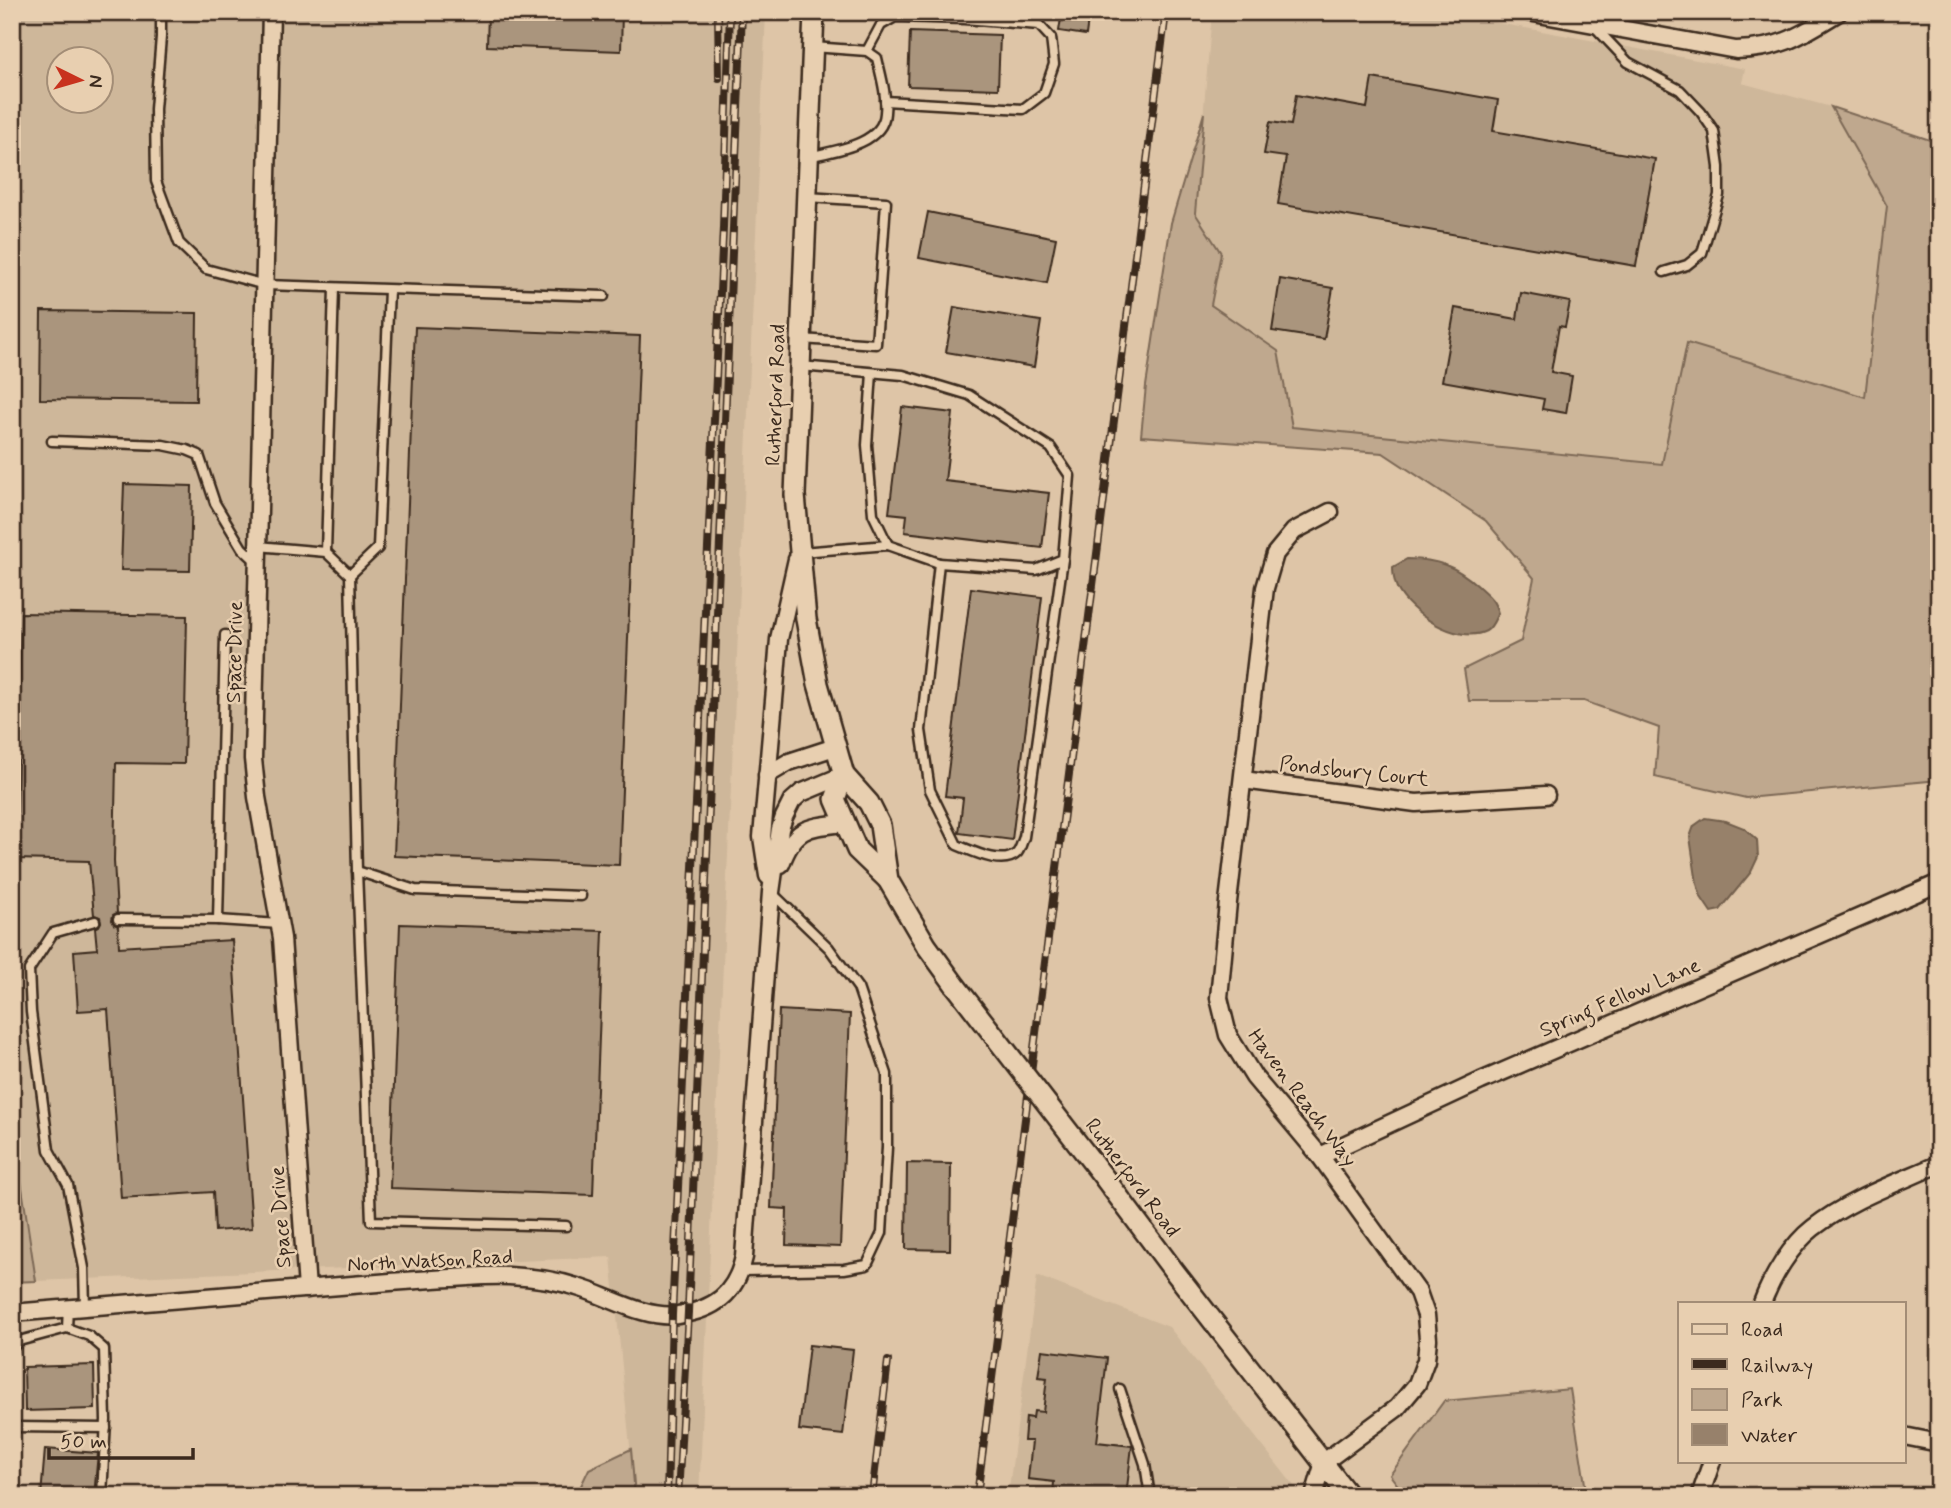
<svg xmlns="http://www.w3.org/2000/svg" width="1951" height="1508" font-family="Mynerve,sans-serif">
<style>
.built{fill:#ceb79a;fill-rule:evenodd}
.green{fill:#bfa88e;stroke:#7d6956;stroke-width:2}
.water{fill:#97816b;stroke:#725e4c;stroke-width:2}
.building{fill:#aa957d;stroke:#3b2a1e;stroke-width:2}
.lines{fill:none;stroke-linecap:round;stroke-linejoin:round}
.service-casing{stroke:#3b2a1e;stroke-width:13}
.minor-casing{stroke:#3b2a1e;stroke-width:21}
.tertiary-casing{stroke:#3b2a1e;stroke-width:24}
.service{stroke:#e8cfb0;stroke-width:8}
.minor{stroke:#e8cfb0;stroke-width:16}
.tertiary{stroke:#e8cfb0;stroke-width:19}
.rail-casing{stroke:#3b2a1e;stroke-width:8}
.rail{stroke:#e8cfb0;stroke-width:5;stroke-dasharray:16;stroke-linecap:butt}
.tertiary-bridge-casing{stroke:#3b2a1e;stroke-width:24;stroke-linecap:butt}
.tertiary-bridge{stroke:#e8cfb0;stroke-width:19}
.labels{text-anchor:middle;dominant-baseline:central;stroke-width:5;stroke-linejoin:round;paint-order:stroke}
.street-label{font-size:21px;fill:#3b2a1e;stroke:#e8cfb0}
</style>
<rect width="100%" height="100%" fill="#dec5a7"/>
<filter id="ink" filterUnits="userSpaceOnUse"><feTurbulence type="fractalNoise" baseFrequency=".0143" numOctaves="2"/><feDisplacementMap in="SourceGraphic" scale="14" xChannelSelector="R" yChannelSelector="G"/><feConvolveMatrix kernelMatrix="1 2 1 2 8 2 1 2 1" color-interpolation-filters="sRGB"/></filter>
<g filter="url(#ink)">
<g class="built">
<path d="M12,12H766L699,1496H635L611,1257L36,1281L12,1121ZM60,60H102V102H60Z"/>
<polygon points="1212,12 1439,12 1745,69 1742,83 1831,107 1887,205 1865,397 1687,344 1662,464 1292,427 1278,351 1211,305 1221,253 1195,213"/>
<polygon points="1037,1276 1169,1327 1302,1496 1008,1496"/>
</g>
<g class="green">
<polygon points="1831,107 1939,143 1939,780 1746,798 1655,777 1659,728 1584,701 1469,701 1464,669 1521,641 1534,578 1486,521 1383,453 1141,436 1146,386 1171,223 1204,113 1195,213 1221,253 1211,305 1278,351 1292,427 1662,464 1687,343 1865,397 1887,206"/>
<polygon points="12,1121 36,1281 12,1282"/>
<polygon points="1570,1389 1586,1490 1583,1496 1406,1496 1390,1475 1444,1401"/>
<polygon points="631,1449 635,1496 576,1496 589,1469"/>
</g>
<g class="water">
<path d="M1407,559C1437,559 1456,566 1478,586C1489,596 1494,599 1498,613C1495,619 1492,628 1486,631C1458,645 1409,613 1397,588C1394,581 1393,575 1393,567Z"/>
<polygon points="1705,818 1726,821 1744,828 1757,840 1758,857 1751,872 1720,910 1711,912 1701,897 1697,884 1690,837 1694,826"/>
</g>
<g class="building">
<polygon points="488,12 622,12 621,51 487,46"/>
<polygon points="1062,12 1089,12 1086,35 1059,31"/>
<polygon points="910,32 1000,35 998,89 908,86"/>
<polygon points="1372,78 1498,100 1493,131 1655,159 1636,266 1278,204 1286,157 1264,154 1270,122 1291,125 1296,95 1367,108"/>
<polygon points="928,212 1056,238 1047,283 919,258"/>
<polygon points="1280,279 1333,288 1324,339 1272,331"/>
<polygon points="1521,293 1570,302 1565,327 1559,326 1551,372 1572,376 1566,413 1542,409 1544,399 1442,381 1455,308 1517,319"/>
<polygon points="954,307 1041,321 1034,367 946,352"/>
<polygon points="41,311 197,313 196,401 40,399"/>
<polygon points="415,327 640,336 619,865 394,856"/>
<polygon points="902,407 953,413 945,481 1049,493 1042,548 905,532 907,515 889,513"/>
<polygon points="124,484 192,486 190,571 121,570"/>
<polygon points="971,588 1042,597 1012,840 959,833 963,798 945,796"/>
<polygon points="21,613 187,616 184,764 116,763 114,861 117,913 113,915 112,920 114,924 118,926 119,947 232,940 252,1228 215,1231 213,1192 121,1198 108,1009 78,1011 74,951 97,949 95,928 99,926 101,922 100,917 94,915 89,861 16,859"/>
<polygon points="400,924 603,931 593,1195 390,1188"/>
<polygon points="779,1010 850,1014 840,1247 786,1245 787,1209 771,1208"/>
<polygon points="907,1163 951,1164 950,1250 906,1249"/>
<polygon points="809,1345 853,1350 843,1435 799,1430"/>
<polygon points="1042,1350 1107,1358 1097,1442 1132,1446 1126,1496 1053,1496 1054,1482 1028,1479 1032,1441 1024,1441 1026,1417 1033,1418 1034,1411 1043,1412 1047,1378 1038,1377"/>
<polygon points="94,1365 95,1409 25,1411 24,1367"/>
<polygon points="45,1449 98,1453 94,1496 41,1496"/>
</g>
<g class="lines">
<g class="service-casing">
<g id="service">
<polyline points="161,12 161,37 155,109 156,181 179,243 206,269 265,285 604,296"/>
<polyline points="1594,26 1628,62 1680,90 1701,112 1714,131 1719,167 1719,195 1702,253 1687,265 1664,272"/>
<polyline points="867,51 881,25 895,17 964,19 1039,25 1051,38 1054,64 1044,93 1023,109 885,101"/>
<path d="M808,157C833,151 883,145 885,113C887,95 881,76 877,58L867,51L813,47"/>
<polyline points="801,339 876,344 886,202 807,197"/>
<polyline points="800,366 903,375 969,395 1051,448 1070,476 1063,559 1036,570 939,563"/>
<polyline points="52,441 163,445 187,450 199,455 215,503 242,548 256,561"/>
<path d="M888,545L939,563L921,730L930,790L957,845C972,851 1003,867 1017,853C1020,850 1022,842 1024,837L1063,559"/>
<polyline points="258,546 326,552 350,575 357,871 371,1221 566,1226"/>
<polyline points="326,552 334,288"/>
<polyline points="801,552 888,545 873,514 867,445 872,373"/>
<polyline points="350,575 378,548 389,290"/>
<polyline points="357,871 415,890 581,896"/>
<polyline points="118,919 218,920 279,924"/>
<polyline points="218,920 225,635"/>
<polyline points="741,1271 844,1269 867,1265 882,1233 887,1147 887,1074 858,988 829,948 772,893"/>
<polyline points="85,1307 84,1268 68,1185 49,1150 31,1012 29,970 53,933 95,921"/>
<polyline points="67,1328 89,1336 104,1349 106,1420 102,1496"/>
<polyline points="12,1352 14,1346 19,1341 67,1328 68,1308"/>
<polyline points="1120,1389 1145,1464 1150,1496"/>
<polyline points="12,1427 106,1428"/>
</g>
</g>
<g class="minor-casing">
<g id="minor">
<polyline points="271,12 253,759 257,797 282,938 307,1289"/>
<path d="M1528,12L1736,50C1782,49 1801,35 1839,12"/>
<polyline points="767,775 789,762 835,747"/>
<polyline points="1243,780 1416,803 1546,795"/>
<path d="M781,864C795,826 809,827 844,823"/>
<polyline points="768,876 762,837 775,689 779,639 797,559"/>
<polyline points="1320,1156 1481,1081 1939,883"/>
<path d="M1762,1303C1772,1277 1791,1245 1813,1228C1850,1199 1897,1183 1939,1164"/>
<path d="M12,1313C121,1304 230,1295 340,1286C377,1283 414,1280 451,1278C470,1277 490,1275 509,1276C531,1277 555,1280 577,1287C609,1296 643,1319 678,1315C714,1310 736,1294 744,1257L771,892L780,829L784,817L792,801L801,793L844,775"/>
<polyline points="1904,1436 1939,1443"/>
<polyline points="1314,1496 1324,1462 1397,1408 1417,1384 1426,1360 1428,1339 1426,1315 1418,1292 1320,1156 1254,1077 1228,1035 1219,998 1228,902 1265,588 1275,554 1294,531 1330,512"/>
<polyline points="1700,1496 1712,1461"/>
</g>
</g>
<g class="tertiary-casing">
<g id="tertiary">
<polyline points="814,12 795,495 806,619 818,684 844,775 869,803 880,825 888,880"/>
<polyline points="844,775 835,799 857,850 888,880 926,945 955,985"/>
<polyline points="1106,1180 1174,1271 1349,1496"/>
</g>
</g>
<use href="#service" class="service"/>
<use href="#minor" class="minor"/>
<use href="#tertiary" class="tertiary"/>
<g class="rail-casing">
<g id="rail">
<polyline points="718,12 719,78"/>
<polyline points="667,1496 672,1315 723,228 730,12"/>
<polyline points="678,1496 688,1312 742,12"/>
<polyline points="872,1496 888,1361"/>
<polyline points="977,1496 1166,12"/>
</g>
</g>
<use href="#rail" class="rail"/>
<g class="tertiary-bridge-casing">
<polyline id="tertiary-bridge" points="955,985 1106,1180"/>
</g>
<use href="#tertiary-bridge" class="tertiary-bridge"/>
</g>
</g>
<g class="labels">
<g class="street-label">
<text transform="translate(776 395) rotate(-88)">Rutherford Road</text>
<text transform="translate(235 652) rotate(-89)">Space Drive</text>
<text transform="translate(1354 772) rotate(6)">Pondsbury Court</text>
<text transform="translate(1620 998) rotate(-23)">Spring Fellow Lane</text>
<text transform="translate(1302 1098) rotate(53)">Haven Reach Way</text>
<text transform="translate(1132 1178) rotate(53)">Rutherford Road</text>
<text transform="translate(281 1217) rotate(-94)">Space Drive</text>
<text transform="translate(430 1261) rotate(-3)">North Watson Road</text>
</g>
</g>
<rect width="1951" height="1508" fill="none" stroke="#e8cfb0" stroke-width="42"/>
<rect x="21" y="21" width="1909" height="1466" fill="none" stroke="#3b2a1e" stroke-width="2.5" filter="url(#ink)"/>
<rect x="1678" y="1302" width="228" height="161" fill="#e8cfb0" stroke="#a38d76" stroke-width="2"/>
<rect x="1692" y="1324" width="35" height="10" fill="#e8cfb0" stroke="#a38d76" stroke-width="2"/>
<text x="1741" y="1336" font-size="21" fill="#3b2a1e">Road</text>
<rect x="1692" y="1359" width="35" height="10" fill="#3b2a1e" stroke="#a38d76" stroke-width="2"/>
<text x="1741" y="1372" font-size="21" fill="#3b2a1e">Railway</text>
<rect x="1692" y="1389" width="35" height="21" fill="#bfa88e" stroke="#a38d76" stroke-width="2"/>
<text x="1741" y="1406" font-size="21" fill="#3b2a1e">Park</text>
<rect x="1692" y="1424" width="35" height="21" fill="#97816b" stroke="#a38d76" stroke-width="2"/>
<text x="1741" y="1442" font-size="21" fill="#3b2a1e">Water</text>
<g transform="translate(80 80) rotate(95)"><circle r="33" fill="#e8cfb0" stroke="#a38d76" stroke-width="2"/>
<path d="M0-5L12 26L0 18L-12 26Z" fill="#c8321e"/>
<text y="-10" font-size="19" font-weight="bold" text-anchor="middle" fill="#3b2a1e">N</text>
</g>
<path d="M49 1448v10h144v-10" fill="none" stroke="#3b2a1e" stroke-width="3.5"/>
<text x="60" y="1448" font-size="21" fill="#3b2a1e" stroke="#e8cfb0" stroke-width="5" paint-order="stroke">50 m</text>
</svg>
